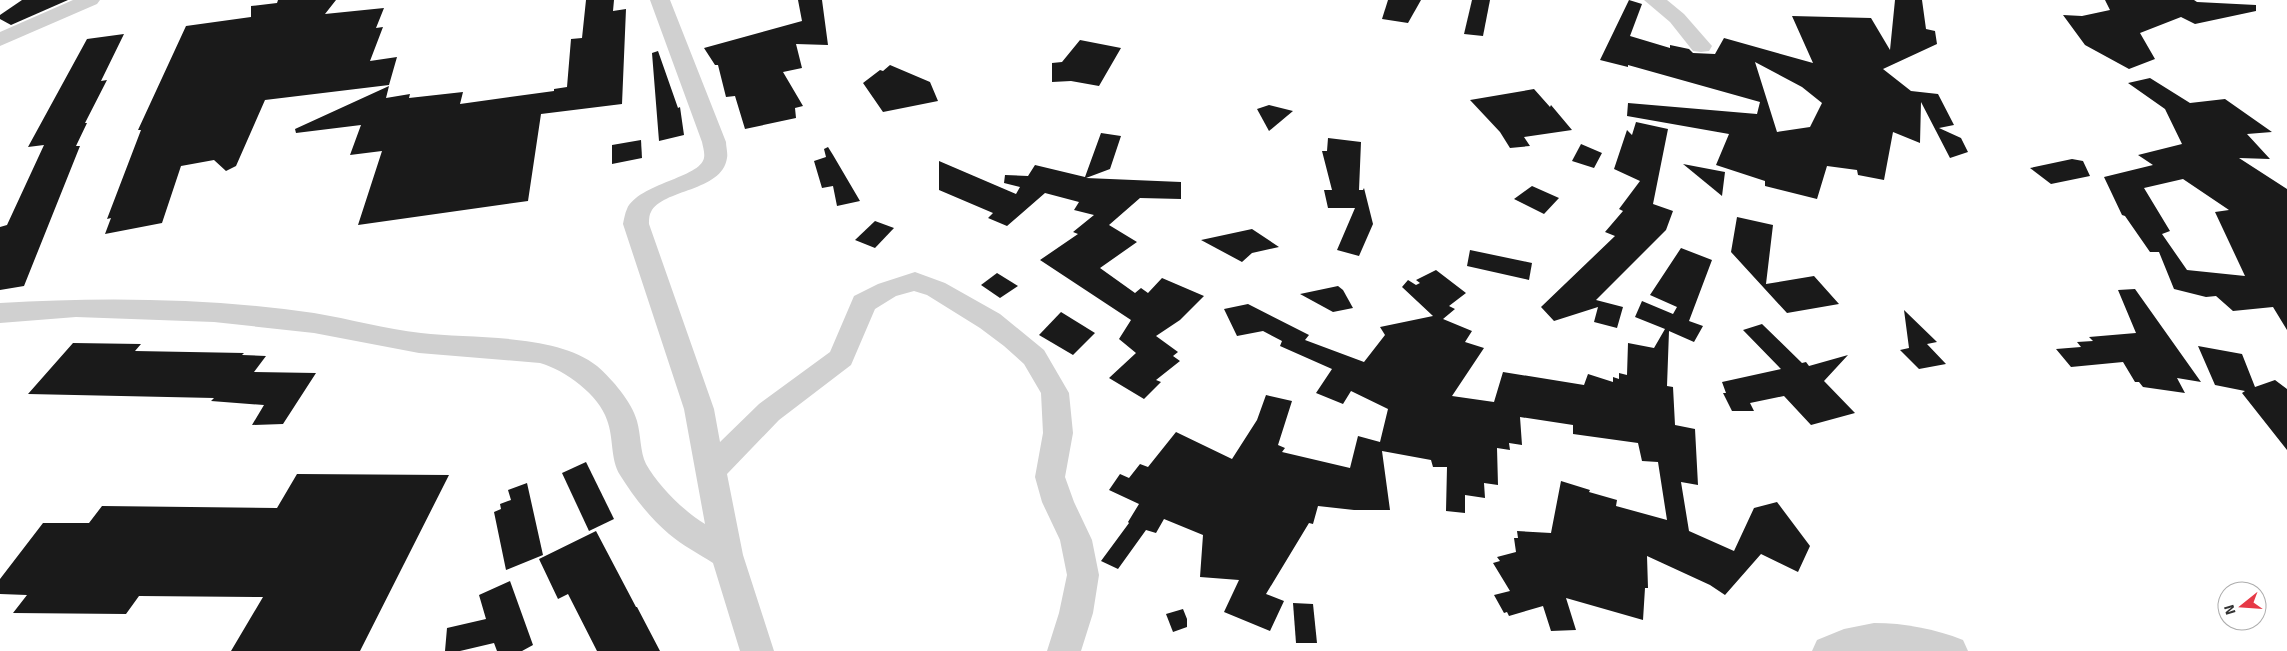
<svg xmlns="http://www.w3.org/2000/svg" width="2287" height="651" font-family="Signika,sans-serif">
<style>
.building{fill:#1a1a1a;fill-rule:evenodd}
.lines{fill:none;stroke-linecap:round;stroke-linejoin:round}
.minor{fill:#d0d0d0;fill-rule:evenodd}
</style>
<rect width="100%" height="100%" fill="#fff"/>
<g class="building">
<polygon points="22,0 68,0 11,25 0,19 0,15"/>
<polygon points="278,0 336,0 325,14 384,8 376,28 383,27 370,61 397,57 389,85 265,100 236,166 226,171 214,160 181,166 162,223 105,234 111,218 107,219 141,130 138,130 186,26 251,17 251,6 277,3"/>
<polygon points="586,0 614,0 613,11 626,9 622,104 541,114 528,201 358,225 382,151 350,155 361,125 296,133 295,129 389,86 386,98 410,94 409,98 463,92 460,104 554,91 554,89 567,87 571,39 582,38"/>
<polygon points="798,0 822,0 828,45 796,44 802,68 783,72 803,106 795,108 796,118 745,129 735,96 726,97 718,65 715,65 704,48 802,21"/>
<polygon points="1388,0 1421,0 1408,23 1382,19"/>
<polygon points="1472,0 1490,0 1483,36 1464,34"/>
<path d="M1629,0L1642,4L1630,36L1670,48V45L1689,49L1693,53L1715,54L1724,38L1813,63L1792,16L1871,18L1890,50L1895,0H1922L1926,29L1935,31L1937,44L1883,69L1911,91L1938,94L1954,125L1939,128L1961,138L1968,152L1950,158L1921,102L1920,143L1893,132L1884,180L1858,175L1857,170L1827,166L1817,199L1765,186V181L1716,165L1729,134L1627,116L1628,103L1757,114L1760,102L1628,65V67L1600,60ZM1755,62L1802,87L1822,103L1810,127L1777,132Z"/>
<polygon points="2105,0 2194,0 2197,2 2256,5 2256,11 2195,24 2181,17 2140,33 2155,59 2129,69 2085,45 2063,15 2082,16 2110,10"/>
<polygon points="124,34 101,81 107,80 85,123 87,123 76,146 80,146 24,286 0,290 0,227 7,225 44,145 28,147 87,39"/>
<polygon points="1080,40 1121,48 1099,86 1071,81 1052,82 1052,63 1062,62"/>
<polygon points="658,51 678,108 680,107 684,135 659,141 652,53"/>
<polygon points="890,65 930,82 938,101 883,112 863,83 880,70 883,71"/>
<path d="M2150,78L2190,103L2225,99L2272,132L2247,134L2270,159L2239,158L2287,189V330L2273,307L2233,311L2216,296L2206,297L2174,289L2159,252H2150L2125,216L2122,215L2104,177L2153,165L2138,155L2182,144L2165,109L2128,83ZM2183,179L2229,210L2215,212L2245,276L2187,270L2162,234L2170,231L2144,188Z"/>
<polygon points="1534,89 1550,107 1551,105 1572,130 1524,137 1530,146 1510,148 1500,132 1470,100"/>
<polygon points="1269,105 1293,111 1269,131 1257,109"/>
<polygon points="1636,122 1668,129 1653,204 1673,211 1666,230 1596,300 1623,307 1617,328 1594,322 1598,307 1554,321 1541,307 1615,236 1605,232 1623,211 1619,209 1640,181 1614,169 1627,130 1632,135"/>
<polygon points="1101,133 1121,136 1110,169 1086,178 1181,182 1181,199 1140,198 1109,225 1137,242 1100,268 1135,293 1141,288 1148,293 1162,278 1204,296 1180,320 1156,336 1178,352 1173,356 1180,361 1156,380 1161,382 1144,399 1109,378 1136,353 1119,339 1131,320 1040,260 1078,234 1073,232 1094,215 1074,210 1079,202 1045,193 1007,226 988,218 993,213 939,190 939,161 1016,194 1020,187 1004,183 1005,175 1028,176 1035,165 1085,177"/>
<polygon points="1328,138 1361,142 1359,190 1363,190 1364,188 1373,224 1359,256 1337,250 1355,208 1328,208 1324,190 1332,190 1322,151 1327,151"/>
<polygon points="641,140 642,158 612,164 612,145"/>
<polygon points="1581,144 1602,153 1594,168 1572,161"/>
<polygon points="828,147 833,155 860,201 837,206 833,186 822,188 814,161 826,157 824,149"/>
<polygon points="2072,159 2083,161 2090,176 2051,184 2030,168"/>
<polygon points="1683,164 1725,172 1722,196"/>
<polygon points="1532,186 1559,198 1544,214 1514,199"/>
<polygon points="1737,217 1773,225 1766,284 1814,276 1839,304 1787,313 1731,252"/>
<polygon points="875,221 894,228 875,248 855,240"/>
<polygon points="1252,229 1279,247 1252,253 1242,262 1201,240"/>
<polygon points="1681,248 1712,260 1689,321 1703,326 1694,342 1669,331 1667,386 1673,387 1675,425 1695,429 1698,485 1681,482 1689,531 1734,551 1754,508 1777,502 1810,546 1798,572 1761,554 1725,595 1710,585 1647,556 1648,588 1645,588 1643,620 1566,598 1576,630 1551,631 1543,606 1509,616 1507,612 1504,613 1494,595 1510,591 1493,563 1500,561 1497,557 1516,552 1514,538 1518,538 1517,531 1551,533 1561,481 1590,490 1589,492 1617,500 1616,506 1667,520 1658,462 1642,461 1638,443 1573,434 1573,425 1520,417 1522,445 1509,443 1510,450 1497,448 1498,485 1484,483 1485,498 1465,495 1465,513 1446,511 1447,467 1433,467 1431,460 1382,451 1390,510 1354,510 1318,506 1313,524 1309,523 1266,594 1284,601 1270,631 1224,612 1239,580 1200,577 1203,535 1164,519 1156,533 1146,530 1118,569 1101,561 1129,523 1128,522 1139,504 1109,490 1120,474 1129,478 1140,464 1148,467 1176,432 1232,459 1257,420 1266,395 1292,401 1278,445 1285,448 1282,452 1350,468 1358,436 1380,442 1388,409 1351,391 1343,404 1316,393 1332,369 1280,346 1282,341 1263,331 1237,336 1224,309 1248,304 1309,335 1305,340 1364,362 1385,335 1380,327 1433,316 1402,287 1408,280 1416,285 1420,283 1416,280 1436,270 1466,293 1449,306 1455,309 1443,319 1472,331 1465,342 1484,348 1452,396 1494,402 1503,372 1584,385 1588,374 1613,382 1613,377 1619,379 1619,373 1627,375 1628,343 1654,348 1665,329 1635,317 1642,301 1673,314 1677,307 1650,295"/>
<polygon points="1470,250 1532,263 1529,280 1467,266"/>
<polygon points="997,273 1018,286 1000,298 981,285"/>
<polygon points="1338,286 1343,290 1353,308 1333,312 1300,294"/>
<polygon points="2135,289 2201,382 2177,378 2185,393 2143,387 2139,382 2135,382 2123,362 2071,367 2056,349 2081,347 2077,342 2093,341 2089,337 2136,333 2118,290"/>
<polygon points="1904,310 1937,342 1927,344 1946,364 1919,369 1900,350 1909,348"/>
<polygon points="1061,312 1095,333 1073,355 1039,335"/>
<polygon points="1762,324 1802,363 1806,362 1809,366 1848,355 1824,381 1855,413 1811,425 1784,396 1750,403 1754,411 1732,411 1723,393 1726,393 1722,382 1781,369 1743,330"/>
<polygon points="73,343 141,344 135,351 244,353 242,355 266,356 254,372 316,373 283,424 252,425 264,405 211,401 214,398 28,394"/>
<polygon points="2198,346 2242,354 2255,387 2275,380 2287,389 2287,450 2242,393 2245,391 2215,385"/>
<polygon points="586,462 614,519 589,531 562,473"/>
<polygon points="297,474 449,475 360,651 231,651 263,597 139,596 126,614 13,613 27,595 0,594 0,579 43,523 89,523 102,506 277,508"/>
<polygon points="527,483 543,555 506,570 494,512 501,509 500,504 511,500 508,490"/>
<polygon points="596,531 636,607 637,607 660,651 597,651 568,594 558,599 539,559"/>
<polygon points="510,581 533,645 522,651 497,651 494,643 460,651 445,651 447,628 486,619 479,595"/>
<polygon points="1293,603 1313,604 1317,643 1296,643"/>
<polygon points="1183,609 1187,619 1187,627 1173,632 1166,614"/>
</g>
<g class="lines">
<g class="minor">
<polygon points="73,0 100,0 97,4 0,46 0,32"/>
<path d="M650,0H670L726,142C726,147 728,153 727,158C722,192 662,189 651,212C649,215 649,221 649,224L714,409L720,442L759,404L830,352L854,296L878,284L915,272L945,283L1000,314L1044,350L1069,393L1073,433L1065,477L1074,502L1092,540L1099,575L1093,613L1081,651H1047L1059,613L1067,575L1060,540L1042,502L1035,477L1043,433L1041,393L1024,364L1004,346L980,328L927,295L914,291L896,296L875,309L851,365L779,420L727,474L743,555L774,651H740L713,563C699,554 682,545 669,534C650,518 633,496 620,475C610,459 614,438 607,420C599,395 565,370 540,363L419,353L314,333L214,322L76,317L0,323V303C104,297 210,298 314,313C350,319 385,329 421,333C472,339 556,333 597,366C612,379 632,402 637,421C641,435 640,452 646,464C658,486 685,512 705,524L684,409L623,224C624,219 625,213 627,209C639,183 700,178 704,158C705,153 703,147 702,142Z"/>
<polygon points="1644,0 1667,0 1684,14 1712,46 1709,51 1701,52 1693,51 1670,22"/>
<path d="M1874,623C1905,623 1935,629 1963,640L1968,651H1812L1817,640L1844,629Z"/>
</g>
</g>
<g transform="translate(2242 606) rotate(253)"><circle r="24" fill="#ffffff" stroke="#adadad"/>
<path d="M0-4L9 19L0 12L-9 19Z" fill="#e63946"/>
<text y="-8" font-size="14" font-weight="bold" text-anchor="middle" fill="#333333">N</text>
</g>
</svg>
